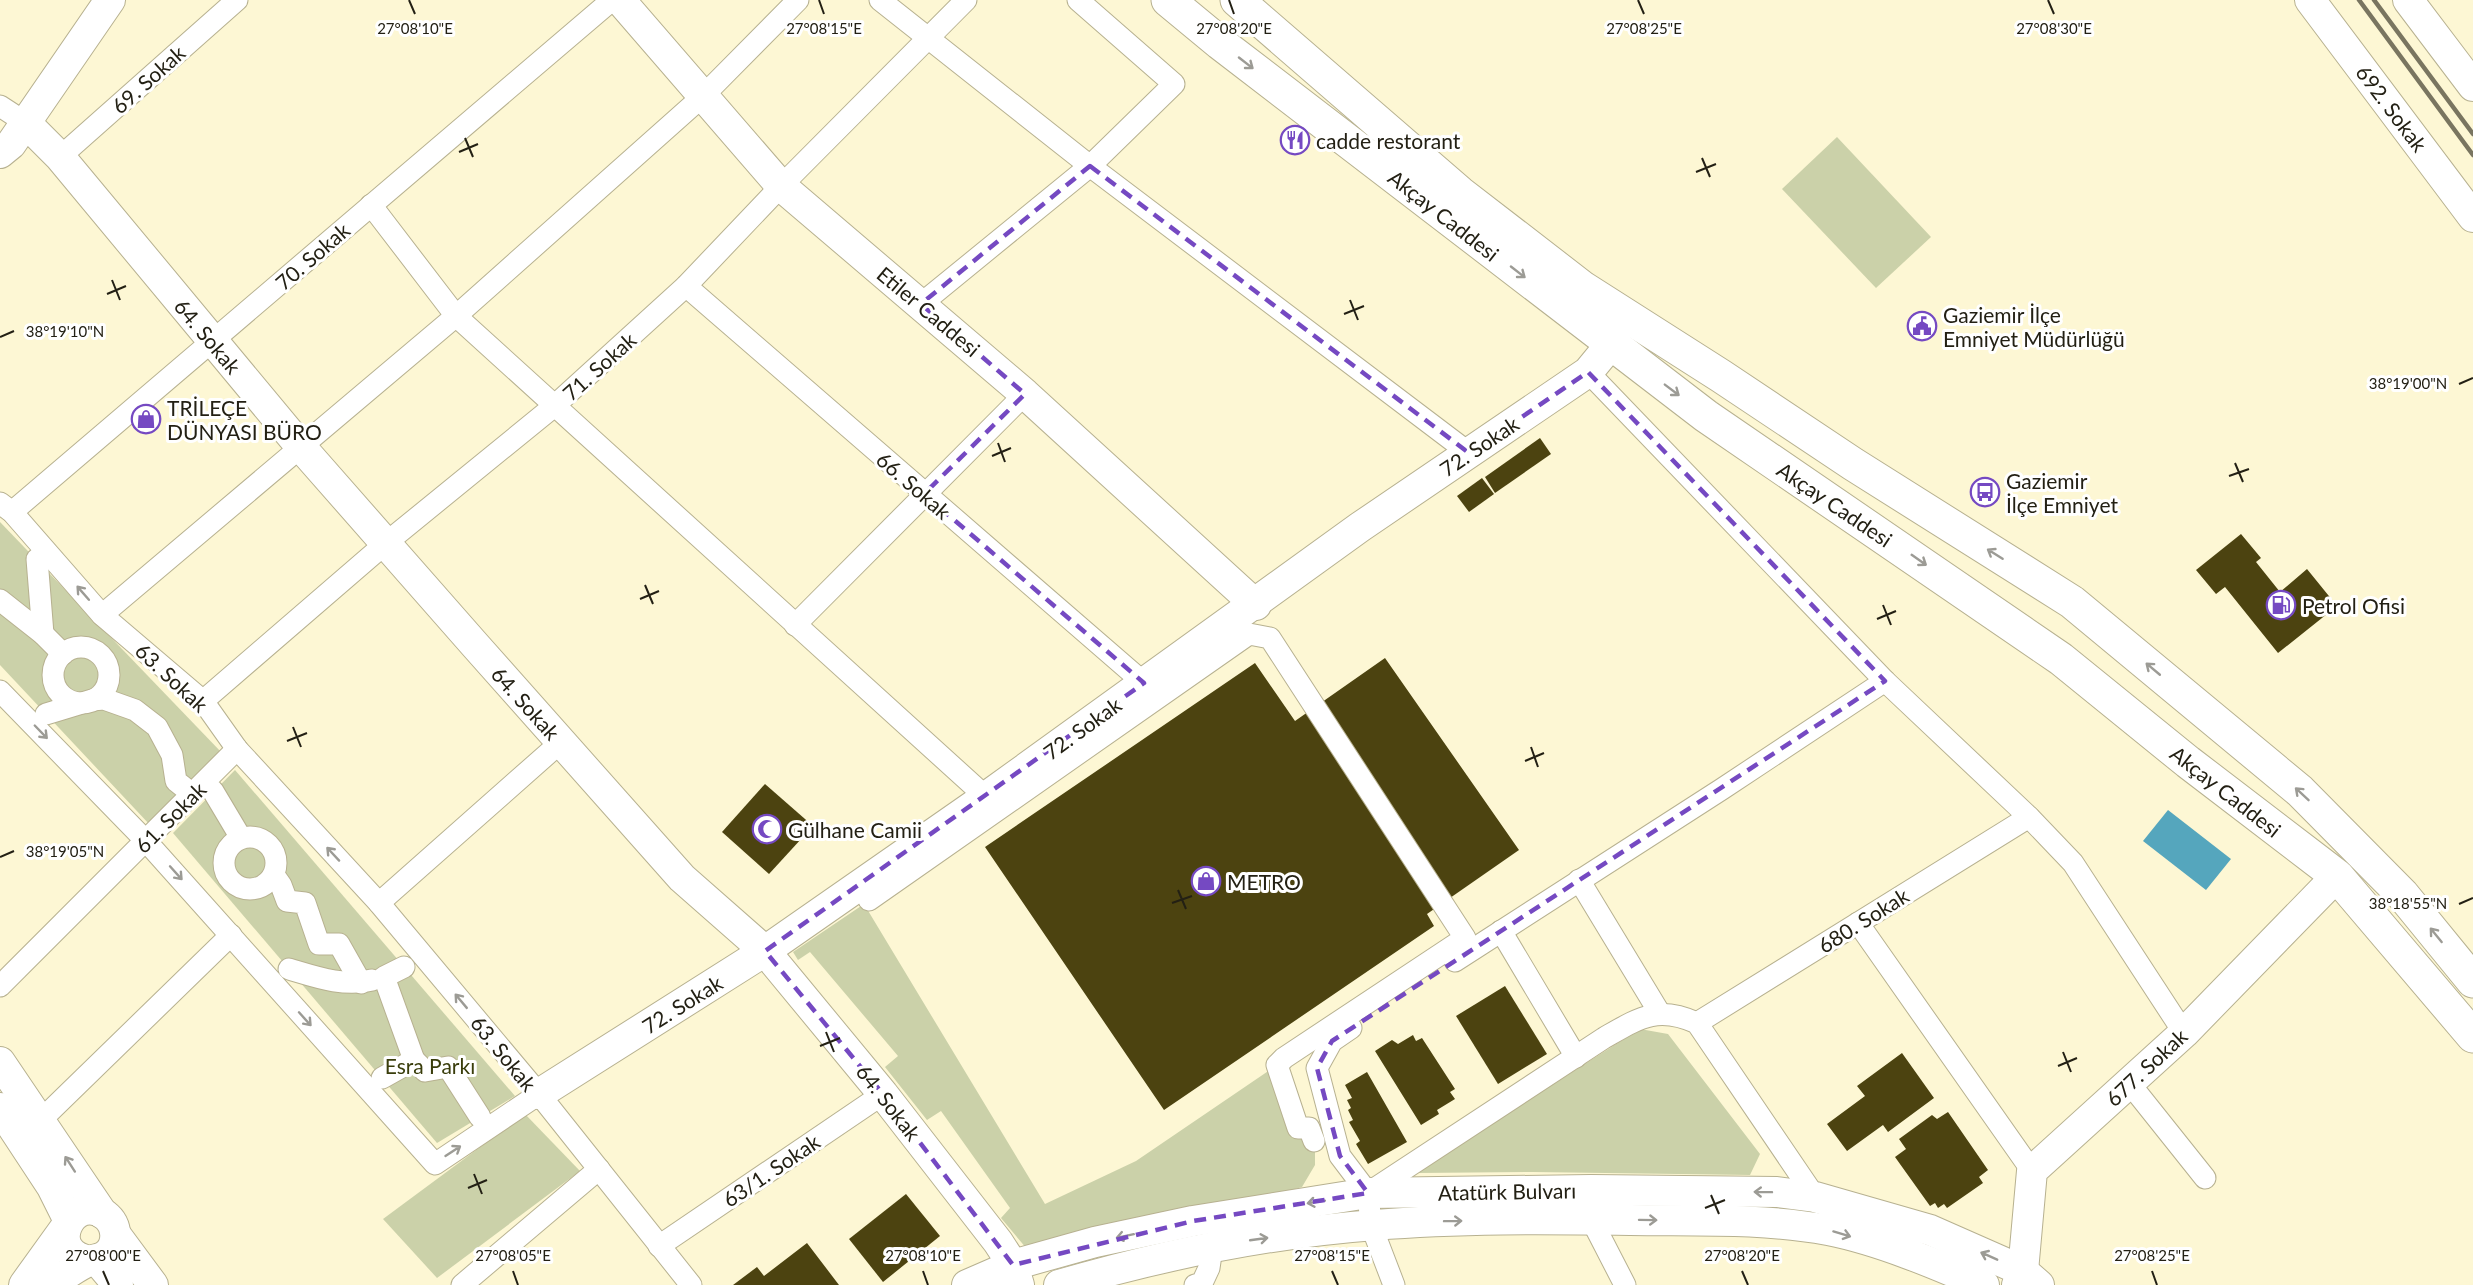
<svg xmlns="http://www.w3.org/2000/svg" width="2473" height="1285" font-family="Lato,sans-serif">
<style>
.green{fill:#cbd1a9}
.water{fill:#55a6bd}
.building{fill:#4c4310}
.lines{fill:none;stroke-linecap:round;stroke-linejoin:round}
.street-casing{stroke:#b7b190;stroke-width:23}
.secondary-casing{stroke:#b7b190;stroke-width:32}
.highway-casing{stroke:#b7b190;stroke-width:35}
.street{stroke:#fff;stroke-width:21}
.secondary{stroke:#fff;stroke-width:30}
.highway{stroke:#fff;stroke-width:33}
.rail{stroke:#797560;stroke-width:4.5}
.oneway{stroke:#9c9b95}
.marked{fill:none;stroke:#7549c2;stroke-width:4.5;stroke-dasharray:12 8;stroke-linejoin:round}
.ticks{fill:none;stroke:#232014;stroke-width:2}
.labels{text-anchor:middle;dominant-baseline:central;stroke-width:6;stroke-linejoin:round;paint-order:stroke}
.street-label{font-size:21px;fill:#232014;stroke:#fff}
.poi-label{font-size:21px;fill:#232014;stroke:#fff;text-anchor:start}
.park-label{font-size:21px;fill:#393d0b;stroke:#fff}
.ticks-label{font-size:15px;text-anchor:middle;fill:#232014;stroke:#fff;stroke-width:6;stroke-linejoin:round;paint-order:stroke}
</style>
<rect width="100%" height="100%" fill="#fdf7d4"/>
<g class="green">
<polygon points="1837,137 1931,237 1876,288 1782,189"/>
<polygon points="0,522 222,753 150,825 0,665"/>
<polygon points="235,770 515,1096 437,1143 173,833"/>
<polygon points="864,904 1045,1204 1136,1161 1277,1065 1315,1147 1315,1165 1302,1187 1282,1193 1027,1249 1001,1218 1010,1208 941,1111 927,1120 885,1067 898,1056 810,952 798,960 793,952"/>
<polygon points="1640,1029 1668,1034 1760,1154 1750,1175 1533,1172 1417,1173 1493,1122"/>
<polygon points="525,1114 580,1171 437,1278 383,1219"/>
</g>
<polygon class="water" points="2168,810 2231,859 2206,890 2143,841"/>
<g class="building">
<polygon points="1540,438 1551,454 1495,493 1485,477"/>
<polygon points="1482,478 1494,494 1469,512 1457,496"/>
<polygon points="2241,534 2261,558 2256,562 2280,592 2307,569 2337,606 2278,653 2225,587 2216,594 2196,570"/>
<polygon points="1385,658 1519,850 1427,914 1434,926 1164,1110 985,847 1255,663 1295,721"/>
<polygon points="765,784 813,826 769,874 722,832"/>
<polygon points="1505,986 1547,1054 1498,1084 1456,1016"/>
<polygon points="1413,1035 1416,1041 1422,1038 1455,1089 1450,1092 1455,1099 1437,1110 1439,1114 1421,1125 1375,1051 1392,1040 1398,1044"/>
<polygon points="1902,1053 1934,1098 1888,1132 1883,1125 1847,1151 1827,1124 1865,1096 1857,1086"/>
<polygon points="1367,1072 1407,1142 1368,1164 1356,1144 1360,1141 1349,1122 1353,1120 1348,1110 1351,1108 1347,1100 1352,1098 1345,1085"/>
<polygon points="1948,1112 1988,1170 1979,1177 1983,1183 1947,1208 1944,1204 1938,1208 1935,1203 1930,1206 1895,1157 1906,1149 1899,1139 1932,1115 1937,1119"/>
<polygon points="906,1194 940,1236 883,1282 849,1239"/>
<polygon points="807,1243 839,1285 733,1285 757,1267 764,1276"/>
</g>
<g class="lines">
<g class="street-casing">
<g id="street">
<polyline points="880,0 1090,166 1469,453"/>
<polyline points="0,106 26,123"/>
<polyline points="60,157 237,0"/>
<polyline points="371,205 456,316 986,797"/>
<polyline points="686,286 1144,683"/>
<polyline points="921,304 1090,166 1174,84 1078,0"/>
<polyline points="1588,372 1885,681 2029,817 2073,863 2184,1033"/>
<polyline points="0,503 12,512 102,615 203,701 237,749 379,903 539,1094 691,1285"/>
<polyline points="12,512 612,0"/>
<polyline points="37,559 43,634"/>
<polyline points="0,600 43,634 63,654"/>
<polyline points="102,615 456,316 703,96 798,0"/>
<polyline points="795,625 1025,394"/>
<circle cx="81" cy="675" r="28"/>
<polyline points="0,691 146,841 435,1164 539,1094"/>
<polyline points="203,701 386,543 553,407 686,286 781,186 966,0"/>
<polyline points="46,714 92,700 104,699 135,710 157,727 172,755 176,781 186,789"/>
<polyline points="213,791 241,838"/>
<circle cx="250" cy="863" r="26"/>
<polyline points="274,875 281,885 287,901 305,903 319,944 339,944 361,983"/>
<polyline points="1579,880 1659,1012"/>
<polyline points="869,900 1249,634 1270,638 1465,938 1284,1058 1277,1065 1298,1128 1309,1128 1314,1141"/>
<polyline points="379,903 561,742"/>
<polyline points="1858,923 2032,1171"/>
<polyline points="1501,931 1576,1057"/>
<polyline points="1455,961 1722,789 1885,681"/>
<polyline points="404,967 384,977 414,1060"/>
<path d="M289,969C316,977 344,987 372,980"/>
<polyline points="0,986 237,749"/>
<polyline points="1697,1023 2029,817"/>
<polyline points="1351,1028 1332,1041 1317,1068 1340,1156 1368,1193 1371,1225 1394,1285"/>
<polyline points="382,1078 414,1060 425,1071 448,1067 480,1117"/>
<polyline points="2130,1084 2205,1178"/>
<polyline points="41,1120 231,935"/>
<path d="M1368,1193L1604,1038C1639,1018 1657,1005 1697,1023L1815,1197"/>
<polyline points="1591,1219 1625,1285"/>
<polyline points="659,1246 883,1094"/>
<polyline points="462,1285 599,1169"/>
<polyline points="1195,1285 1202,1283 1209,1268 1212,1248"/>
</g>
</g>
<g class="secondary-casing">
<g id="secondary">
<polyline points="620,0 781,186 1025,394 1256,605"/>
<polyline points="2310,0 2473,217"/>
<polyline points="2408,0 2473,86"/>
<polyline points="26,123 60,157 301,447 475,645 682,878 765,951 883,1094 998,1242 1013,1265 1019,1285"/>
<polyline points="0,153 11,144 110,0"/>
<polyline points="0,1062 102,1213"/>
<polyline points="539,1094 765,951 986,797 1360,527 1588,372 1611,344"/>
<polyline points="0,1108 52,1187 69,1221"/>
<polyline points="116,1235 153,1285"/>
<polyline points="97,1260 118,1285"/>
<polyline points="24,1285 65,1228"/>
<path d="M50,1285C62,1277 76,1267 89,1261C95,1259 101,1259 106,1255C119,1245 118,1225 105,1215C73,1191 41,1252 90,1261"/>
<polyline points="967,1285 1013,1265 1095,1242 1193,1221 1368,1193 1591,1190 1777,1192 1815,1197 1930,1230 2023,1271 2039,1285"/>
<path d="M1059,1285C1162,1255 1268,1233 1375,1225C1459,1218 1545,1219 1630,1220C1696,1221 1762,1218 1828,1230C1879,1240 1936,1264 1984,1285"/>
<polyline points="2017,1285 2023,1271 2032,1171 2184,1033 2337,876"/>
</g>
</g>
<g class="highway-casing">
<g id="highway">
<polyline points="1168,0 1220,43 1706,416 2061,659 2188,762 2337,876 2473,1036"/>
<polyline points="1237,0 1460,193 1583,288 1721,376 1853,464 2072,602 2300,791 2402,894 2473,981"/>
</g>
</g>
<use href="#street" class="street"/>
<use href="#secondary" class="secondary"/>
<use href="#highway" class="highway"/>
<g class="rail">
<polyline points="2359,0 2473,155"/>
<polyline points="2374,0 2473,134"/>
</g>
</g>
<defs><path id="oneway-shaft" d="M-6 0H5M1.5-3L5.5 0L1.5 3" fill="none" stroke-width="1.6" stroke-linecap="round" stroke-linejoin="round" transform="scale(1.5)"/></defs>
<g class="oneway">
<use href="#oneway-shaft" transform="translate(1246 63) rotate(38)"/>
<use href="#oneway-shaft" transform="translate(1518 272) rotate(38)"/>
<use href="#oneway-shaft" transform="translate(1672 390) rotate(37)"/>
<use href="#oneway-shaft" transform="translate(1995 554) rotate(-148)"/>
<use href="#oneway-shaft" transform="translate(1919 560) rotate(35)"/>
<use href="#oneway-shaft" transform="translate(83 593) rotate(-131)"/>
<use href="#oneway-shaft" transform="translate(2153 669) rotate(-140)"/>
<use href="#oneway-shaft" transform="translate(41 732) rotate(46)"/>
<use href="#oneway-shaft" transform="translate(2302 794) rotate(-137)"/>
<use href="#oneway-shaft" transform="translate(333 854) rotate(-133)"/>
<use href="#oneway-shaft" transform="translate(176 873) rotate(48)"/>
<use href="#oneway-shaft" transform="translate(2436 935) rotate(-129)"/>
<use href="#oneway-shaft" transform="translate(461 1001) rotate(-130)"/>
<use href="#oneway-shaft" transform="translate(305 1019) rotate(48)"/>
<use href="#oneway-shaft" transform="translate(453 1151) rotate(-33)"/>
<use href="#oneway-shaft" transform="translate(70 1164) rotate(-123)"/>
<use href="#oneway-shaft" transform="translate(1763 1192) rotate(-179)"/>
<use href="#oneway-shaft" transform="translate(1316 1202) rotate(171)"/>
<use href="#oneway-shaft" transform="translate(1648 1220) rotate(1)"/>
<use href="#oneway-shaft" transform="translate(1453 1221) rotate(-1)"/>
<use href="#oneway-shaft" transform="translate(1842 1234) rotate(17)"/>
<use href="#oneway-shaft" transform="translate(1125 1236) rotate(168)"/>
<use href="#oneway-shaft" transform="translate(1259 1239) rotate(-8)"/>
<use href="#oneway-shaft" transform="translate(1989 1256) rotate(-156)"/>
</g>
<path class="marked" d="M1090,166L1469,453L1588,372L1885,681L1332,1041L1317,1068L1340,1156L1368,1193L1193,1221L1013,1265L883,1094L765,951L1144,683L924,494L1025,394L921,304Z"/>
<path class="ticks" d="M409,0L415,14M819,0L824,14M1229,0L1234,14M1638,0L1644,14M2048,0L2054,14M465,138L473,157M459,152L478,144M1702,158L1710,177M1696,172L1716,164M112,280L120,300M107,294L126,286M1350,300L1358,320M1344,314L1364,306M0,337L14,331M2459,384L2473,378M998,443L1005,462M992,456L1011,448M2235,463L2243,482M2229,476L2249,469M645,585L653,604M640,599L659,591M1883,605L1891,625M1877,619L1896,611M293,727L301,747M287,741L307,733M1531,747L1538,767M1525,761L1544,753M0,857L14,851M1178,890L1186,909M1172,903L1192,896M2459,904L2473,898M826,1032L834,1052M820,1046L840,1038M2063,1052L2071,1072M2058,1066L2077,1058M474,1174L482,1194M468,1188L487,1180M1711,1195L1719,1214M1705,1208L1725,1200M103,1271L109,1285M513,1271L518,1285M923,1271L928,1285M1332,1271L1338,1285M1742,1271L1748,1285M2152,1271L2157,1285"/>
<defs>
<g id="restaurant-ring" transform="scale(1.5)"><circle r="9.5" fill="#fff" stroke="#7549c2" stroke-width="1.5"/><path d="M-5-6h1v4h1v-4h1v4h1v-4h1v5L-1.5 .5V6h-2V.5L-5-1ZM5-6V6H3V1.5H1.5Q1.5-4 5-6Z" fill="#7549c2"/></g>
<g id="civic-ring" transform="scale(1.5)"><circle r="9.5" fill="#fff" stroke="#7549c2" stroke-width="1.5"/><path d="M-.6-6.5H3V-4.5H.6V-3L4-1V1h2V6H-6V1h2V-1L-.6-3ZM-1.2 2.5V6h2.4V2.5Z" fill="#7549c2"/></g>
<g id="shop-ring" transform="scale(1.5)"><circle r="9.5" fill="#fff" stroke="#7549c2" stroke-width="1.5"/><path d="M-5-2.5h2.3a2.7 3.5 0 0 1 5.4 0H5L5.5 6h-11ZM-1.5-2.5h3a1.5 2.3 0 0 0-3 0Z" fill="#7549c2"/></g>
<g id="bus-ring" transform="scale(1.5)"><circle r="9.5" fill="#fff" stroke="#7549c2" stroke-width="1.5"/><path d="M-5-6H5V4H4V6H2V4H-2V6H-4V4H-5ZM-3.5-4V0h7V-4ZM-3.5 1.2v1.5H-2V1.2ZM2 1.2v1.5H3.5V1.2Z" fill="#7549c2"/></g>
<g id="fuel-ring" transform="scale(1.5)"><circle r="9.5" fill="#fff" stroke="#7549c2" stroke-width="1.5"/><path d="M-5.5-6h7V0h2V4h1.3V-2.5L3-4.5l.8-.8L6-3V5H2.5V1h-1V6h-7ZM-4.2-4.7v3.2H.2V-4.7Z" fill="#7549c2"/></g>
<g id="mosque-ring" transform="scale(1.5)"><circle r="9.5" fill="#fff" stroke="#7549c2" stroke-width="1.5"/><path d="M3.5-4.9A6 6 0 1 0 3.5 4.9A5 5 0 1 1 3.5-4.9Z" fill="#7549c2"/></g>
</defs>
<g fill-rule="evenodd">
<use href="#restaurant-ring" x="1295" y="140"/>
<use href="#civic-ring" x="1922" y="326"/>
<use href="#shop-ring" x="146" y="419"/>
<use href="#bus-ring" x="1985" y="492"/>
<use href="#fuel-ring" x="2281" y="605"/>
<use href="#mosque-ring" x="767" y="829"/>
<use href="#shop-ring" x="1206" y="881"/>
</g>
<g class="labels">
<g class="street-label">
<text transform="translate(148 79) rotate(-42)">69. Sokak</text>
<text transform="translate(2392 108) rotate(53)">692. Sokak</text>
<text transform="translate(1444 215) rotate(38)">Akçay Caddesi</text>
<text transform="translate(312 256) rotate(-41)">70. Sokak</text>
<text transform="translate(929 311) rotate(40)">Etiler Caddesi</text>
<text transform="translate(208 336) rotate(50)">64. Sokak</text>
<text transform="translate(599 366) rotate(-42)">71. Sokak</text>
<text transform="translate(1479 446) rotate(-34)">72. Sokak</text>
<text transform="translate(914 485) rotate(41)">66. Sokak</text>
<text transform="translate(1835 504) rotate(34)">Akçay Caddesi</text>
<text transform="translate(172 677) rotate(43)">63. Sokak</text>
<text transform="translate(526 703) rotate(48)">64. Sokak</text>
<text transform="translate(1082 728) rotate(-36)">72. Sokak</text>
<text transform="translate(2226 791) rotate(38)">Akçay Caddesi</text>
<text transform="translate(170 817) rotate(-45)">61. Sokak</text>
<text transform="translate(1863 920) rotate(-32)">680. Sokak</text>
<text transform="translate(682 1004) rotate(-32)">72. Sokak</text>
<text transform="translate(504 1053) rotate(51)">63. Sokak</text>
<text transform="translate(2146 1067) rotate(-43)">677. Sokak</text>
<text transform="translate(889 1102) rotate(52)">64. Sokak</text>
<text transform="translate(771 1170) rotate(-34)">63/1. Sokak</text>
<text transform="translate(1507 1191) rotate(-1)">Atatürk Bulvarı</text>
</g>
<g class="poi-label">
<text x="1316" y="140">cadde restorant</text>
<text x="1943" y="314">Gaziemir İlçe<tspan x="1943" dy="24">Emniyet Müdürlüğü</tspan></text>
<text x="167" y="407">TRİLEÇE<tspan x="167" dy="24">DÜNYASI BÜRO</tspan></text>
<text x="2006" y="480">Gaziemir<tspan x="2006" dy="24">İlçe Emniyet</tspan></text>
<text x="2302" y="605">Petrol Ofisi</text>
<text x="788" y="829">Gülhane Camii</text>
<text x="1227" y="881">METRO</text>
</g>
<g class="park-label">
<text x="430" y="1065">Esra Parkı</text>
</g>
</g>
<g class="ticks-label">
<text x="415" y="34">27°08'10"E</text>
<text x="824" y="34">27°08'15"E</text>
<text x="1234" y="34">27°08'20"E</text>
<text x="1644" y="34">27°08'25"E</text>
<text x="2054" y="34">27°08'30"E</text>
<text x="65" y="337">38°19'10"N</text>
<text x="2408" y="389">38°19'00"N</text>
<text x="65" y="857">38°19'05"N</text>
<text x="2408" y="909">38°18'55"N</text>
<text x="103" y="1261">27°08'00"E</text>
<text x="513" y="1261">27°08'05"E</text>
<text x="923" y="1261">27°08'10"E</text>
<text x="1332" y="1261">27°08'15"E</text>
<text x="1742" y="1261">27°08'20"E</text>
<text x="2152" y="1261">27°08'25"E</text>
</g>
</svg>
